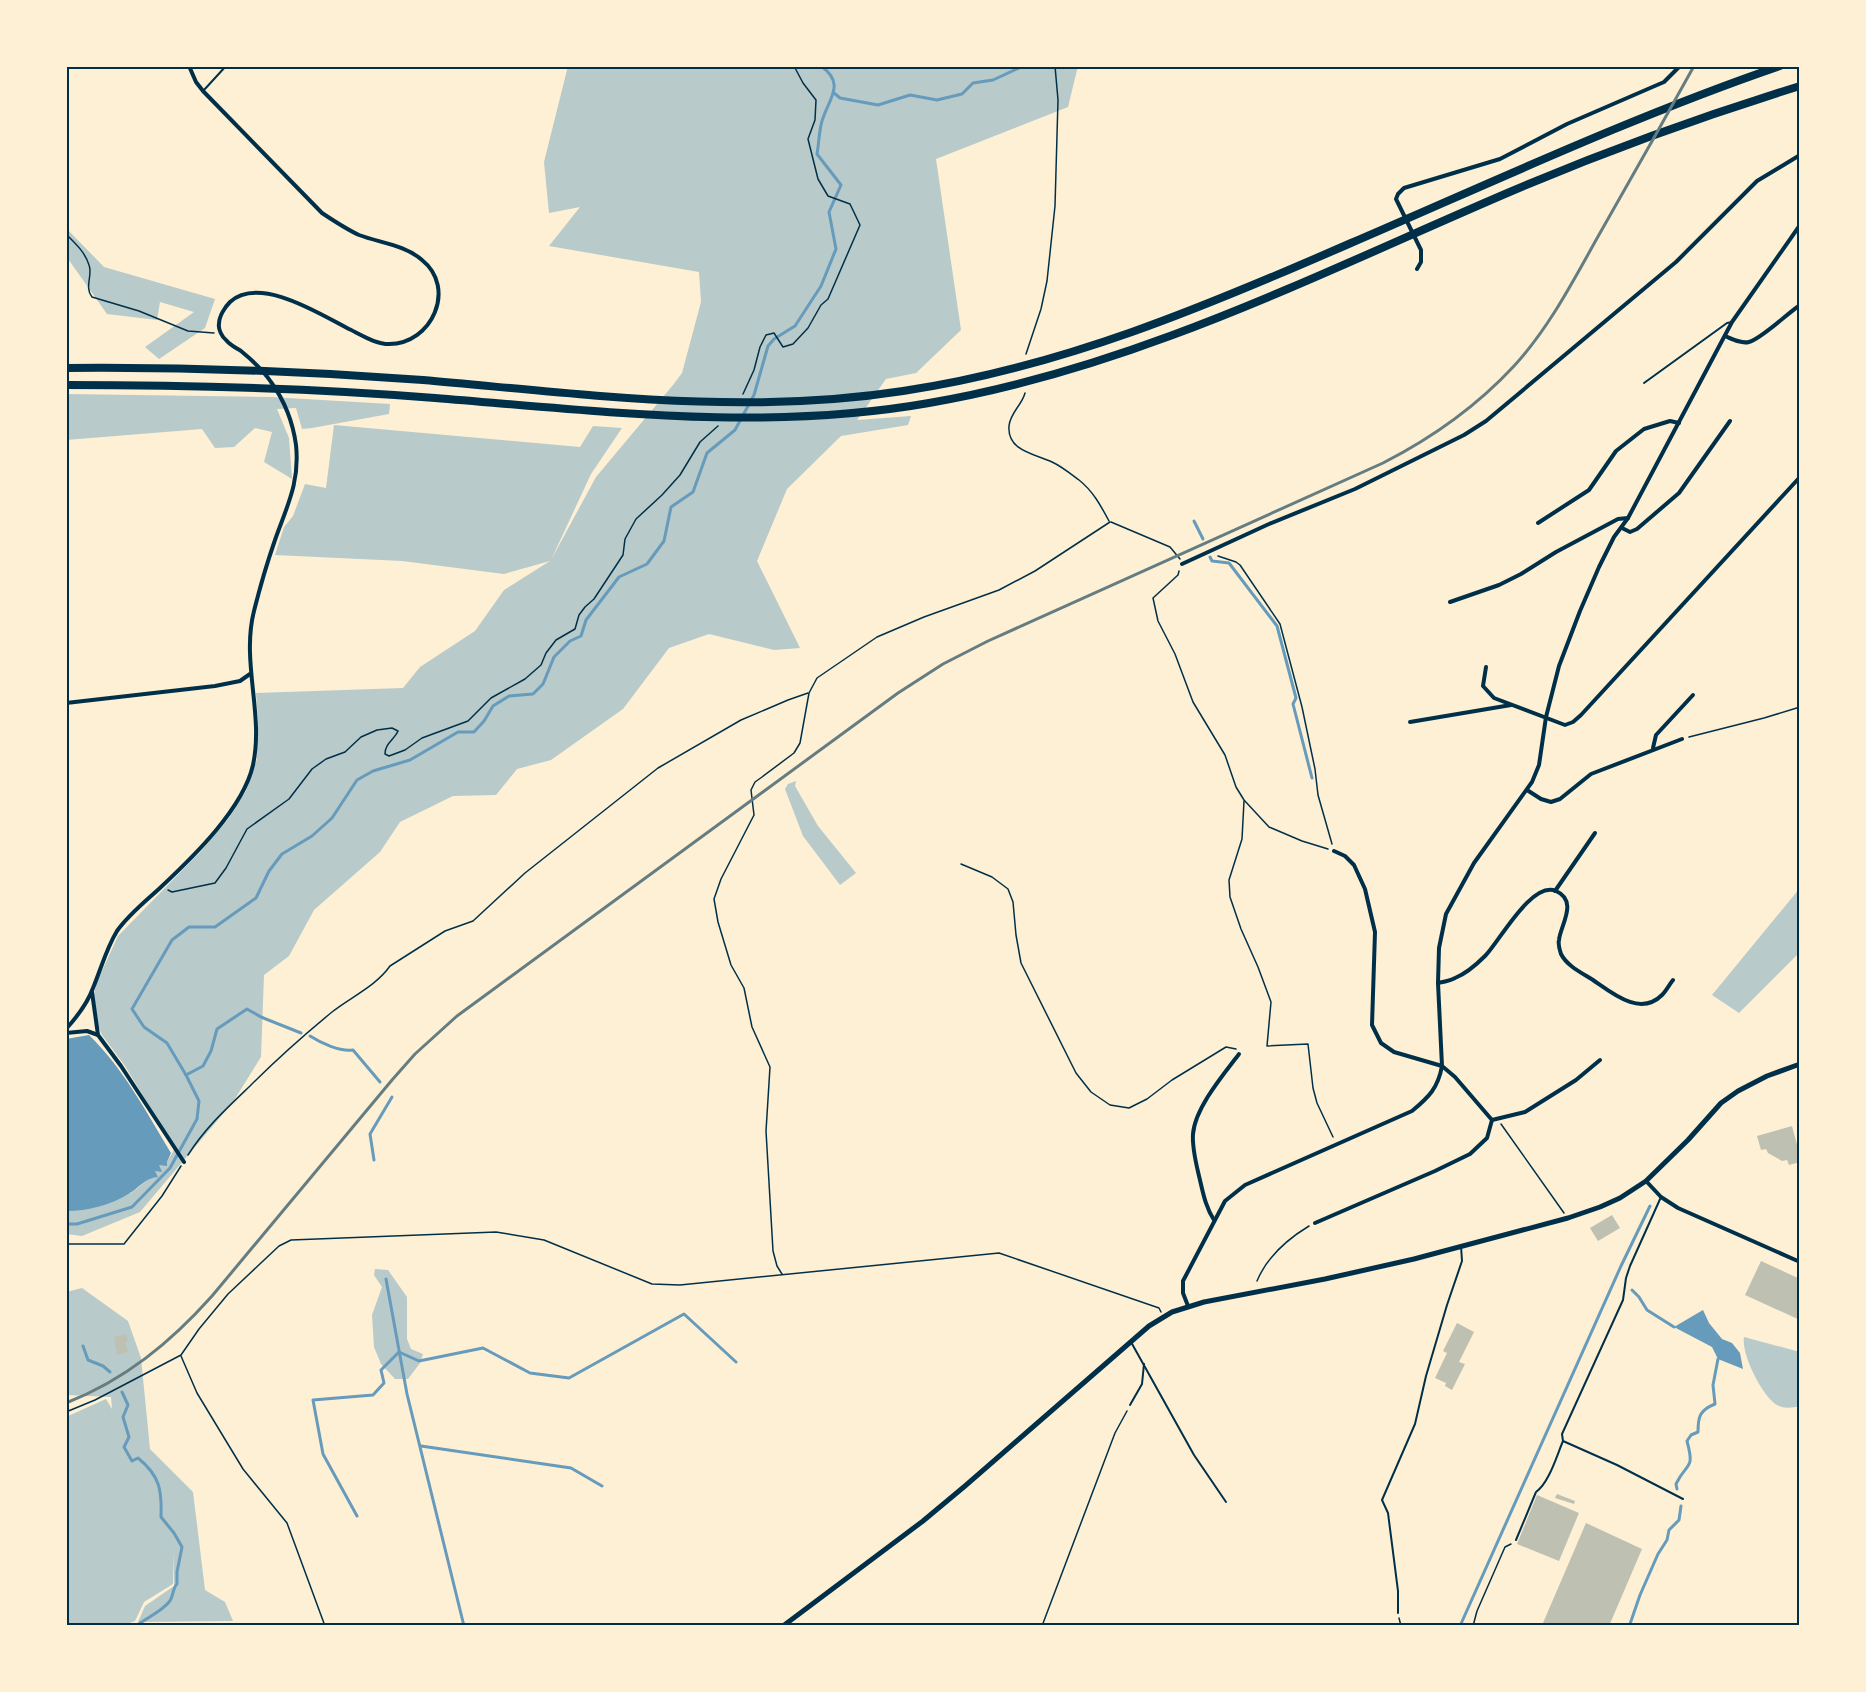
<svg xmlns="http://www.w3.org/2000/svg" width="1866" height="1692" font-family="'DM Sans',sans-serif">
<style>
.green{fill:#b9caca}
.water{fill:#669bbc}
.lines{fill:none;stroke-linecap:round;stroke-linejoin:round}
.stream{stroke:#669bbc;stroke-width:3}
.building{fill:#bec0b2}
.path{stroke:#003049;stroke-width:1.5}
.service{stroke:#003049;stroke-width:2}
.minor{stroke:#003049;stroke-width:4}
.tertiary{stroke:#003049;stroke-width:5}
.motorway{stroke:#003049;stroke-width:8}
.rail{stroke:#657d81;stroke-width:3}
.neatline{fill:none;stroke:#003049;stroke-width:2}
</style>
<rect width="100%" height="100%" fill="#fdf0d5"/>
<g class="green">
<polygon points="568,66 1078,66 1068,107 936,159 961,330 916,373 886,379 857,420 911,416 908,425 841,436 787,489 757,561 800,648 774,650 709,634 669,648 623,709 551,760 517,769 496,795 453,796 400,822 380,852 314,910 289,956 264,975 261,1057 233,1102 140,1212 82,1236 66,1234 66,1211 131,1193 150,1178 157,1177 154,1171 158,1165 167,1162 175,1148 125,1066 102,1035 98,1026 94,995 96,984 118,936 202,850 229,818 246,791 257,759 258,719 256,693 403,688 420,667 475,631 504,590 550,561 504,574 402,561 275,555 284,527 293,516 305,484 326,488 334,425 580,447 593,426 622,428 591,474 551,560 596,477 673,385 682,373 701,302 699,272 549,246 580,207 549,213 544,162"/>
<polygon points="66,228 104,267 215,299 205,328 159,359 145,347 194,312 160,302 157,320 107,314 66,256"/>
<polygon points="66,394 271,397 390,404 389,414 312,428 302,429 296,408 277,409 289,438 292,479 264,462 272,432 255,428 234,447 215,448 202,429 66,440"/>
<polygon points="796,781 795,786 818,826 856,873 840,885 803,836 785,789 788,784"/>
<polygon points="1800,888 1800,952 1739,1013 1712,995"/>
<polygon points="375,1269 388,1270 407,1297 407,1339 411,1349 423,1354 420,1363 408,1379 395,1379 381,1364 374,1347 372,1315 382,1287 374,1275"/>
<polygon points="82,1288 128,1321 141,1358 150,1449 193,1492 205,1590 225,1602 233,1621 138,1622 145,1606 174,1586 174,1551 173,1584 144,1602 135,1621 121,1626 66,1626 66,1417 106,1399 112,1409 111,1397 66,1395 66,1292"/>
<path d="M1744,1337L1800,1352V1406C1792,1408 1784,1409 1777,1405C1762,1396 1741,1354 1744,1337Z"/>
</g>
<g class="water">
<path d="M89,1035C124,1069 146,1112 171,1153L167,1162V1166L159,1165L162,1172L155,1171L158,1177C145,1178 140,1187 130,1193C111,1205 88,1211 66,1211V1039Z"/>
<polygon points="1703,1310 1709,1323 1722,1339 1732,1343 1740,1353 1743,1369 1718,1359 1712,1347 1674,1327"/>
</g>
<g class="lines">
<g class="stream">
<polyline points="783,66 803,66"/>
<polyline points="834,93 840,98 878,105 910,95 937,100 962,94 973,83 993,80 1023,66"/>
<polyline points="1194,521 1203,539"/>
<polyline points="1210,557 1212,561 1229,563 1277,626 1296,698 1293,704 1312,778"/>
<path d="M310,1036C321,1043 340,1052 353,1050L380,1082"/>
<polyline points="186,1075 203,1066 211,1051 217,1029 247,1009 261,1017 301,1033"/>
<polyline points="374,1160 370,1134 392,1097"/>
<path d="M66,1224H77L132,1207L170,1168L197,1119L199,1101L186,1075L167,1043L144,1027L132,1009L172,940L189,927H215L256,898L269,871L282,854L312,836L332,818L357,780L373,771L410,760L458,732H474L484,721L493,706L509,696L533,694L543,684L554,657L570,641L581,636L586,620L619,577L647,564L664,541L671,507L693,492L707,453L735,430L754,395L768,346L774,339L795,326L821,286L836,249L829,212L841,185L817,154C819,143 819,131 822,121C829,98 846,84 821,66"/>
<polyline points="386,1279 407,1394 464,1626"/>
<polyline points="1632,1290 1639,1297 1647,1310 1674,1327"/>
<polyline points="83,1346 88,1360 103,1366 110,1372"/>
<path d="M122,1392L128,1405L123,1417L129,1437L124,1447L132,1461L138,1458C160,1476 162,1490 161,1517L174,1533L182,1547L177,1572V1584C172,1589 174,1596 169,1602C161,1612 146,1618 136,1626"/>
<polyline points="421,1446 571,1468 602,1486"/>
<path d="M1677,1489L1676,1484C1687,1461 1695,1471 1687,1441L1691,1435L1698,1432C1698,1416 1700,1410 1715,1404L1713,1385L1718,1359"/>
<polyline points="357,1516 323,1454 313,1400 373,1395 384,1383 381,1370 399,1352 419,1361 483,1348 530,1373 569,1378 684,1314 736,1362"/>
<polyline points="1630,1624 1640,1595 1658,1554 1667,1540 1669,1530 1679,1520 1681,1506"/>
<polyline points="1460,1626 1621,1266 1650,1206"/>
</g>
</g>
<g class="building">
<polygon points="1792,1126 1800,1156 1800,1162 1789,1165 1787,1160 1782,1161 1768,1153 1766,1149 1761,1150 1757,1136"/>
<polygon points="1612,1215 1620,1228 1598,1241 1590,1228"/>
<polygon points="1761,1261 1800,1279 1800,1320 1745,1295"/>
<polygon points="1457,1323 1474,1332 1459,1362 1465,1364 1452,1390 1445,1386 1446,1383 1435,1378 1447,1353 1443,1351"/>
<polygon points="126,1334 128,1341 125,1342 128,1352 117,1355 114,1337"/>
<polygon points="1557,1494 1575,1501 1574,1504 1555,1498"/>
<polygon points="1537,1495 1579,1513 1559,1561 1517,1544"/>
<polygon points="1586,1523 1642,1549 1609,1626 1550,1626 1543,1623"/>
</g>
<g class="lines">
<g class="path">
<path d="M66,234C75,243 85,252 89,265C93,275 84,287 92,297L139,311L188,331L214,333"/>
<polyline points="1026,354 1041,309 1047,281 1055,206 1058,100 1055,66"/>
<path d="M1025,393C1022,405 1010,413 1009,426C1007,451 1035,454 1052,462C1061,466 1071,474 1079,480C1093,491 1101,506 1109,521"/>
<polyline points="743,394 754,370 760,347 766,335 774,333 783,347 793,344 808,328 821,305 828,299 860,225 850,204 828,196 818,179 808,139 815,120 816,100 803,83 794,66"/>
<polyline points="1111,522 1170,547 1180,559"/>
<polyline points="1218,556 1236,562 1240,565 1280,624 1302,707 1315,769 1318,795 1332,844"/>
<polyline points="1179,571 1178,575 1153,598 1158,621 1175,654 1193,702 1225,755 1236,787 1244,800 1269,827 1302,841 1328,849"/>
<polyline points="1689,737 1764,718 1800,707"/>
<polyline points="1244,801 1242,839 1229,880 1230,897 1241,929 1258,967 1271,1002 1267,1046 1308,1044 1313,1088 1317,1103 1333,1137"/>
<polyline points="961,864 992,877 1008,889 1013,902 1016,935 1021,963 1076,1073 1091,1092 1110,1105 1129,1108 1147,1099 1172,1080 1226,1047 1236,1049"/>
<path d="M168,890L172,892L215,883L226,868L247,829L289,799L312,769L326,759L345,752L361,737L377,730L392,728L398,731C394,740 385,743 385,754L389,756L405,750L422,738L468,721L491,698L525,679L541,665L546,653L556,640L575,629L579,615L585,607L594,599L623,555L625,539L636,519L662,495L680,475L700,442L718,426"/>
<polyline points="1501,1124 1564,1213"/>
<path d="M188,1155C205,1128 227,1108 250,1086C276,1060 304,1035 332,1012C351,997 376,986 390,966L445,931L473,921L525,873L658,768L741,720L788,700L808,693"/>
<polyline points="66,1244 124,1244 162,1196 181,1166"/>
<polyline points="782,1274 777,1266 773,1251 766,1131 770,1067 752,1027 744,988 731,965 718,922 714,899 721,879 754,815 751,790 755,782 762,777 794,753 800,743 809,693 817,678 877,637 924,617 999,590 1035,571 1110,522"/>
<path d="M1257,1281C1267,1257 1286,1240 1309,1226"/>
<polyline points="181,1356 197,1393 243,1469 287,1523 325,1626"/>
<polyline points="66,1412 95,1400 181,1355 199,1329 228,1294 279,1246 291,1240 496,1232 544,1240 652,1284 680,1285 999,1253 1159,1308 1161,1312"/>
<polyline points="1399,1618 1401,1626"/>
<polyline points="1042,1626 1115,1433 1127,1411"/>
<polyline points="1473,1626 1477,1611 1505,1547 1511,1544"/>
</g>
<g class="service">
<polyline points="204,90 226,66"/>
<polyline points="1644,383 1727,323 1732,322"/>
<polyline points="1131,1342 1194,1455 1226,1502"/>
<polyline points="1130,1405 1142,1384 1144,1364"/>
<polyline points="1563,1441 1617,1465 1683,1499"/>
<path d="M1516,1540L1536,1492C1549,1483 1557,1455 1563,1441L1562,1434L1623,1300L1626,1278L1630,1266L1661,1197"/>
<polyline points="1398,1613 1398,1591 1388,1513 1382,1500 1415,1424 1426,1376 1447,1305 1462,1261 1461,1246"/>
</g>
<g class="minor">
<polyline points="1417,269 1421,262 1421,250 1396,199 1398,194 1404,188 1500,159 1567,124 1664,82 1680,66"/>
<path d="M1725,336C1732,339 1741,344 1749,342C1761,339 1788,313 1800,305"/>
<polyline points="1538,523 1589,490 1616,451 1644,429 1670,421 1679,423"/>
<polyline points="1622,528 1630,532 1637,529 1679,493 1730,421"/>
<polyline points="1182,564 1269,524 1355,489 1464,435 1486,421 1676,262 1757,181 1800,155"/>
<polyline points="1450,602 1499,585 1521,574 1556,552 1618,519 1628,518"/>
<polyline points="1486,667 1483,686 1494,698 1565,725 1573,722 1581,715 1800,477"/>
<polyline points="66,703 215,686 240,681 250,674"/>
<polyline points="1410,722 1511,705"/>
<polyline points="1653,748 1656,735 1693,695"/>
<polyline points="1527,790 1541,799 1551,802 1560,799 1591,774 1682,739"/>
<polyline points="1555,891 1595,833"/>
<path d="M1438,983C1443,982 1450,981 1455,978C1465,974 1477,964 1485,956C1499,942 1532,880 1556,891C1579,901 1560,926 1559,940C1558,944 1560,951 1561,954C1567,966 1582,973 1593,980C1612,993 1640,1017 1662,995C1666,991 1669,985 1673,980"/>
<polyline points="92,992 98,1035 121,1066 184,1162"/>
<path d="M66,1029C76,1018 88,1002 93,988C101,969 106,949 117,931C129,914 146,901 161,887C193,857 243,809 253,765C264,714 241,662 254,611C260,587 267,563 275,540C287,506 300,482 296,445C293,423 284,400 271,382C263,370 252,360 241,351C236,348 230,345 226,340C222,337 218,329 219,324C219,316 225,307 230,302C259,275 320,314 349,329C362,335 375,344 389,344C432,344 457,288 422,260C405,245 380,243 359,235C346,229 334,221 322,213L203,91L196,82L189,66"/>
<polyline points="66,1033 87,1031 98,1035"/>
<polyline points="1492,1120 1525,1112 1576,1080 1600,1060"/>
<polyline points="1646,1181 1661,1197 1678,1208 1800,1262"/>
<path d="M1214,1220C1205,1206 1203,1192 1199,1176C1196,1163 1192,1148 1193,1134C1195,1108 1223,1075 1239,1054"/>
<polyline points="1315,1223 1435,1171 1470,1154 1487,1138 1492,1120 1455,1077 1442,1066 1394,1052 1381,1043 1372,1025 1375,932 1365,889 1354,865 1345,856 1334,851"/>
<path d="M1188,1306L1183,1293V1281L1225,1201L1245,1185L1412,1111C1429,1097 1438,1088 1442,1066L1438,983L1439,948L1446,914L1474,863L1532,782L1539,765L1546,717L1559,666L1580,611L1599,567L1614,537L1628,518L1732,322L1800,225"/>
</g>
<polyline class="tertiary" points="783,1626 923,1521 965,1486 1149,1326 1172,1312 1204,1302 1325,1279 1414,1259 1568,1218 1600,1207 1620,1198 1646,1181 1688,1140 1721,1103 1738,1091 1767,1076 1800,1064"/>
<g class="motorway">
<path d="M66,368C185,367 304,371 423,380C584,394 742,416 903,391C1060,368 1207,306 1351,243C1493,182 1634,116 1780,66"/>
<path d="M66,385C189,385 312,388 435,398C600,411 765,432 929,403C1135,368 1322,272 1512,191C1606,151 1703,116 1800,86"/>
</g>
<path class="rail" d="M66,1403C125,1380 171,1342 212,1296L392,1080L415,1054L457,1016L898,693L943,664L988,641L1383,463C1432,438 1476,407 1514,366C1550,327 1574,279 1600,233C1632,177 1663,122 1694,66"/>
</g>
<rect width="1866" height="1692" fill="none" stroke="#fdf0d5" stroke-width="135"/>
<rect x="68" y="68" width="1730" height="1556" class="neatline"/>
</svg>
